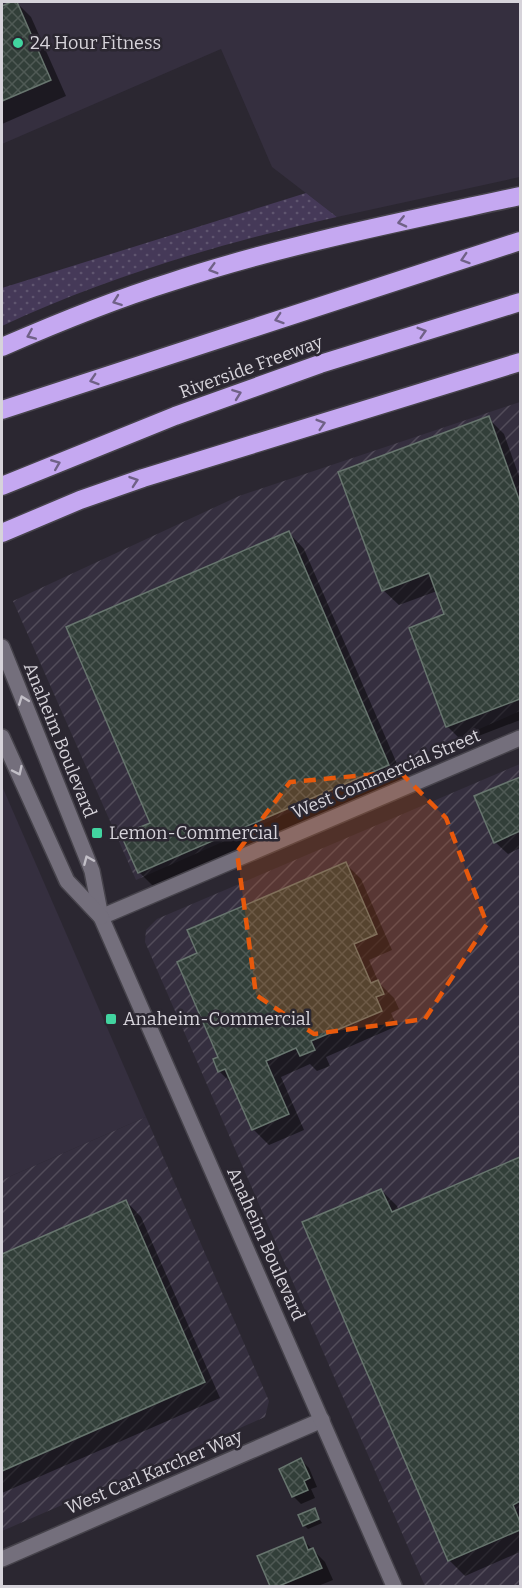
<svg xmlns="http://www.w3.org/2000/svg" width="522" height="1588" font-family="Bitter,serif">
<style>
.built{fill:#352f3f}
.industrial{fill:url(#industrial-furrows)}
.grass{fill:url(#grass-dots)}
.shadow{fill:#0007}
.building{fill:url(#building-cross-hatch);stroke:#67756e;stroke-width:1.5}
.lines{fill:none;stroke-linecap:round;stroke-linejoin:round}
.street-casing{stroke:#46434b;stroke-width:18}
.secondary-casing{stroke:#46434b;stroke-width:18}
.highway-casing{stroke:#46434b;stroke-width:21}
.street{stroke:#746f7c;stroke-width:15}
.secondary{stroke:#746f7c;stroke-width:15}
.highway{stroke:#c5a8f1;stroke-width:18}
.oneway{stroke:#706187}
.oneway2{stroke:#c2bfc7}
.marked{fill:#e8590c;fill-opacity:0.2;stroke:#e8590c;stroke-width:4.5;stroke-dasharray:12 8;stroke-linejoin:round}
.poi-dot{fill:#42d4a0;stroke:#2b2731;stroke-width:2}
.labels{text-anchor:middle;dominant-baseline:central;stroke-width:5;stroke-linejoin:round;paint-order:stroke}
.poi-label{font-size:18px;fill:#d6d3da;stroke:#2b2731;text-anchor:start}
.street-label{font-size:18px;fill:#d6d3da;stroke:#2b2731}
</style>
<defs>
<pattern id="industrial-furrows" width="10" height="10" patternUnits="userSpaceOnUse" patternTransform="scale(1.5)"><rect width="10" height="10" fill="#352f3f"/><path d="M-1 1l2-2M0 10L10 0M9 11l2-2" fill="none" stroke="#524c5a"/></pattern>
<pattern id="grass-dots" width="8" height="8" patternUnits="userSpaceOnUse" patternTransform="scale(1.5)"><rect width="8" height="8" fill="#453958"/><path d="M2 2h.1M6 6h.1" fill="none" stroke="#5f556f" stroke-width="1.8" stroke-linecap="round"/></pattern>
<pattern id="building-cross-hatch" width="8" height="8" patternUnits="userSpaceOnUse" patternTransform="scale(1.5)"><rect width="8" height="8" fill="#323f39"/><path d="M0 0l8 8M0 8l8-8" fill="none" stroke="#4f5a55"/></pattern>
</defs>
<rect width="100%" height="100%" fill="#2b2731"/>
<g class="built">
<polygon points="2,2 520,2 520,177 337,217 272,167 221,49 2,144"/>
<polygon points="2,786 146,1117 2,1180"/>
</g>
<g class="industrial">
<polygon points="520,402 520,711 136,880 13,601 239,496"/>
<polygon points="520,764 520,1586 425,1586 145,942 146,930 157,919"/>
<polygon points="146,1117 269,1401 265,1417 2,1531 2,1180"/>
</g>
<path class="grass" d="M306,193L337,217C222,243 109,276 2,326V288Z"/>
<g class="shadow">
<polygon points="16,2 31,17 66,96 2,124 2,7"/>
<polygon points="488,418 504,434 520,479 520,720 463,742 447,726 446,615 437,591 399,605 383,590"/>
<polygon points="289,533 304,549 404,780 155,888 139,872 152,824"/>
<polygon points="520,778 520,848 508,854 495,842 476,797"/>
<polygon points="346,864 361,879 392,950 369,960 379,983 394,998 399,1009 391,1013 397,1026 326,1057 330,1066 317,1071 310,1064 281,1077 304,1130 269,1145 253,1129 234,1086 219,1071 220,1058 199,954"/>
<polygon points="520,1158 520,1552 465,1576 449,1560 381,1190 397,1206 399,1211"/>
<polygon points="126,1201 141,1217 220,1398 2,1493 2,1256"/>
<polygon points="301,1460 309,1468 317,1487 311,1489 315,1498 301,1504 293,1496"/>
<polygon points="314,1510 322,1523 308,1529 304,1525"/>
<polygon points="302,1539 325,1562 333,1580 318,1586 272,1586 259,1557"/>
</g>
<g class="building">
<polygon points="11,2 17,2 51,80 2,101 2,6"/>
<polygon points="489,416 520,502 520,699 446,727 409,628 444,614 429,573 382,591 338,472"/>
<polygon points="289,531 389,765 138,873 121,835 150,823 66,627"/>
<polygon points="520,777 520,831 494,843 474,796"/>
<polygon points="346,862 377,934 354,944 371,983 378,980 384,994 376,997 382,1011 311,1041 315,1050 300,1056 296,1048 266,1061 289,1114 252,1130 225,1069 218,1072 213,1059 218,1057 177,962 197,953 187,930"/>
<polygon points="520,1157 520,1501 513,1505 520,1522 520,1530 448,1561 302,1222 381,1189 392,1212"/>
<polygon points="126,1200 205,1382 2,1471 2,1254"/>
<polygon points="301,1458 310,1478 304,1481 308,1490 292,1497 279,1469"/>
<polygon points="315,1508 319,1519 303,1526 298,1515"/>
<polygon points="303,1537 308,1550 313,1548 322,1568 279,1586 270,1586 257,1556"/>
</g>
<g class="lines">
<g class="street-casing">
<g id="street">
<polyline points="101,917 520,738"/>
<polyline points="2,1559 322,1420"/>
</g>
</g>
<g class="secondary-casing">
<g id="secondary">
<polyline points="2,647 92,871 101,917 394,1586"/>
<polyline points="2,737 67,881 101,917"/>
</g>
</g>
<g class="highway-casing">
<g id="highway">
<path d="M2,347C57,323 113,300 171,282C283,245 405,221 520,196"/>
<polyline points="2,410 520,241"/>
<polyline points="2,486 175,416 320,364 520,302"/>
<polyline points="2,533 80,500 143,478 520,362"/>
</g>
</g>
<use href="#street" class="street"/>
<use href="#secondary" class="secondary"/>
<use href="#highway" class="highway"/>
</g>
<defs><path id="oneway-chevron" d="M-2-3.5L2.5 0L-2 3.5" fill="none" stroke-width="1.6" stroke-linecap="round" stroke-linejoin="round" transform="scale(1.5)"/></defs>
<g class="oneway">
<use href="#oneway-chevron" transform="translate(402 222) rotate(167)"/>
<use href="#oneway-chevron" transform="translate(465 259) rotate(162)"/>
<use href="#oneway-chevron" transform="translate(213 269) rotate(164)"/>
<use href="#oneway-chevron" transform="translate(117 301) rotate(160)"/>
<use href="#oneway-chevron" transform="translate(279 319) rotate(162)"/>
<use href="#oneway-chevron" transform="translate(422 332) rotate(-17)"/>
<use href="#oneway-chevron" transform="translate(31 335) rotate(157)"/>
<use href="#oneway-chevron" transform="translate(94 380) rotate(162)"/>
<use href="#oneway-chevron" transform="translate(237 394) rotate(-20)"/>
<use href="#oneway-chevron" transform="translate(321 424) rotate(-17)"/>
<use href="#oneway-chevron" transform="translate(56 464) rotate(-22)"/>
<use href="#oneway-chevron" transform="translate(134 481) rotate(-19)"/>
</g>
<g class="oneway2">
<use href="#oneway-chevron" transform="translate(23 700) rotate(-111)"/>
<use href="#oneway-chevron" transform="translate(18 771) rotate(65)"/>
<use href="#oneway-chevron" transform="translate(88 860) rotate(-113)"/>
</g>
<path class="marked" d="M400,772L446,818L487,924L425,1019L314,1034L256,995L237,852L290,782Z"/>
<g class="poi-dot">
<circle cx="18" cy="43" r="6"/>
<rect x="91" y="827" width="12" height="12" rx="3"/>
<rect x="105" y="1013" width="12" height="12" rx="3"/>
</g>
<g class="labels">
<g class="poi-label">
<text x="30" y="43">24 Hour Fitness</text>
<text x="109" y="833">Lemon-Commercial</text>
<text x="123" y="1019">Anaheim-Commercial</text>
</g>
<g class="street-label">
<text transform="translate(251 367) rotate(-20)">Riverside Freeway</text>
<text transform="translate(60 740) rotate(68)">Anaheim Boulevard</text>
<text transform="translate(386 774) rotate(-23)">West Commercial Street</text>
<text transform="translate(266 1244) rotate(66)">Anaheim Boulevard</text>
<text transform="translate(154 1472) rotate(-23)">West Carl Karcher Way</text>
</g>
</g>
<rect width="522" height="1588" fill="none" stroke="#d6d3da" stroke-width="6"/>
</svg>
